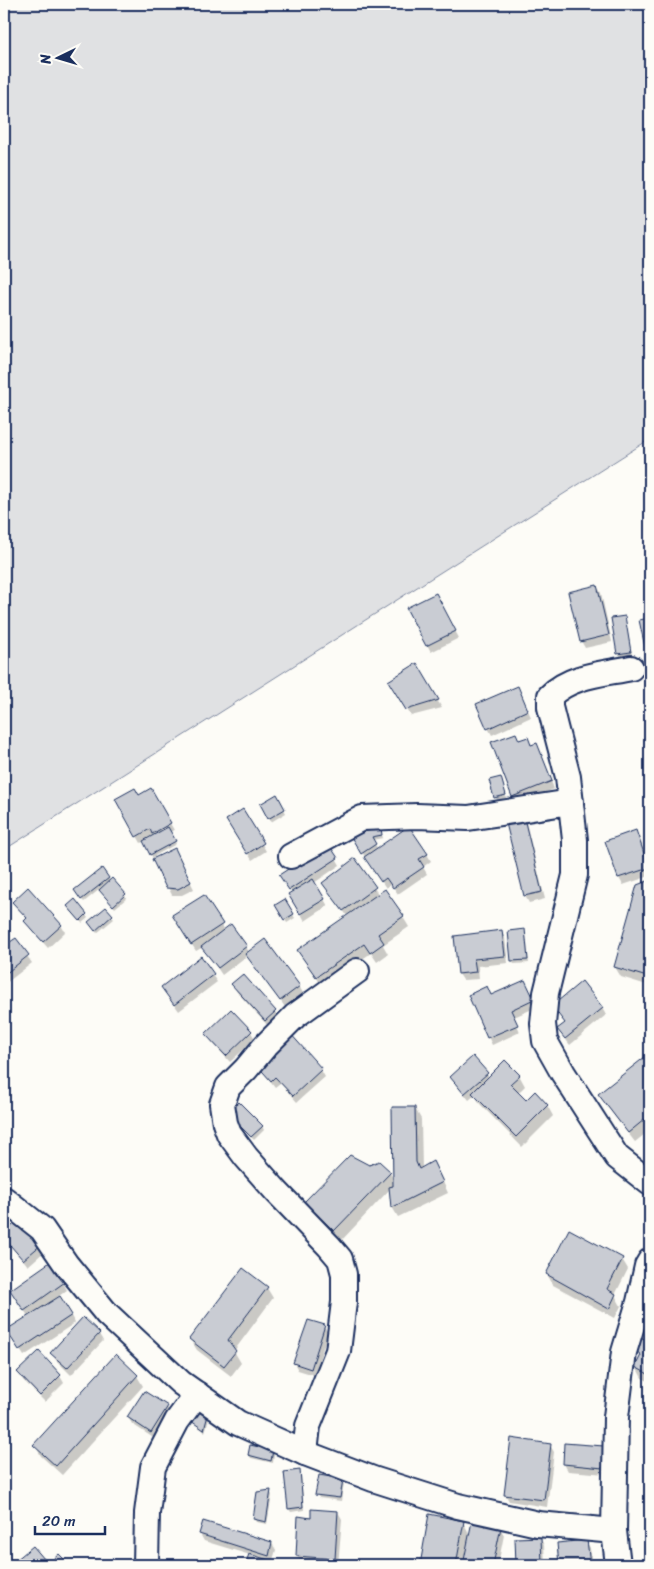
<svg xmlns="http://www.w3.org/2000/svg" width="654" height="1569" font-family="Sriracha,sans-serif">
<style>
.green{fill:#e0e1e3;stroke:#7e88a0}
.shadow{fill:#0003}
.building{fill:#c9ccd3;stroke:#1b2f5e}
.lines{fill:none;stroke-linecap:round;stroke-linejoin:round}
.street-casing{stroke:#1b2f5e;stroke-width:28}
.street{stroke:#fdfcf7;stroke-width:24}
</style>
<rect width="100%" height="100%" fill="#fdfcf7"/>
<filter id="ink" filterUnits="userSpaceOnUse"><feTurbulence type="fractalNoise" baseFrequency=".02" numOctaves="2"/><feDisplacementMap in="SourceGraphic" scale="10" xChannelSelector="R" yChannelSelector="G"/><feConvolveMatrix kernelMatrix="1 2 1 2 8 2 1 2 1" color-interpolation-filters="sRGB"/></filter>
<g filter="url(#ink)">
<polygon class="green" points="4,4 650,4 650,439 4,850"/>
<g class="shadow">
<polygon points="597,586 601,593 612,642 585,648 581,641"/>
<polygon points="435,594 459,638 431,652 408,609"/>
<polygon points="625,617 632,655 620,657 612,619"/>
<polygon points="416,665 442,708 411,716 390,681"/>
<polygon points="521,695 531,717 492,735 488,728"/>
<polygon points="527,738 532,746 536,744 540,751 554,789 517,803 513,796 519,741"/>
<polygon points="491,781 502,781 506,798 497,801"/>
<polygon points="150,790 174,830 170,832 176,844 153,857 154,859 178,857 194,889 182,895 172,895 144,841 141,843 117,800 138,797"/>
<polygon points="277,796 286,813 271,822 261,804"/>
<polygon points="242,811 266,851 252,860 227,820"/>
<polygon points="522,816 526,823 545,899 529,903 525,896 506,820"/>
<polygon points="380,829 383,838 372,840 378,849 427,854 431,861 423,867 427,874 398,894 391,884 386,888 351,836"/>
<polygon points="636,832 640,839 650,870 650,876 623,885 619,878 607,842"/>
<polygon points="336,858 340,865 314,883 328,906 305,921 290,895 292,893 281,875"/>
<polygon points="108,878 127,898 115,908 100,889 84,902 77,894"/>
<polygon points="650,881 650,986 621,977 615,967 638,886"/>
<polygon points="374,888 379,895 403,917 409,927 383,945 388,954 377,962 371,953 323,987 305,961 348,917 328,890"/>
<polygon points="284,900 295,918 287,923 276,905"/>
<polygon points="75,901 88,918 82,923 70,910"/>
<polygon points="14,902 61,925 65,932 48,948 30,928 26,921 28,920"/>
<polygon points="106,909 114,919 97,933 91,926"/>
<polygon points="178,923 222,925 225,931 246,947 249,952 299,986 303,993 285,1007 248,955 222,975 203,947 196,951"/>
<polygon points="524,930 526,933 529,963 514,964 512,961 509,932"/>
<polygon points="501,931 505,938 508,963 478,966 479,979 463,980 459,974"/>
<polygon points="15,939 32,963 5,984 4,948"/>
<polygon points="200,958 217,982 179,1011 167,994"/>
<polygon points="233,985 275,1012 279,1019 269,1027 237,992"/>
<polygon points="528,988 537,1007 514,1017 520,1032 492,1045 469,996 491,997"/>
<polygon points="602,1008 606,1015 570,1045 563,1036 566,1024"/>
<polygon points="251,1032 255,1039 230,1062 211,1041 207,1034"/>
<polygon points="289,1034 321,1070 325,1077 297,1102 280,1083 275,1087 257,1064"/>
<polygon points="650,1054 650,1130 635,1142 606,1105 600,1095"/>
<polygon points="487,1074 489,1078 519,1075 525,1086 518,1093 526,1102 547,1105 553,1116 522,1147 480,1104 475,1095 469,1100 451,1077"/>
<polygon points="415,1108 421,1119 422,1169 439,1173 448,1193 398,1217 392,1207 390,1189 341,1241 312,1213 306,1203 369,1166 390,1173 395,1181"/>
<polygon points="231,1117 262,1126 264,1130 254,1140"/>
<polygon points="20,1221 45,1251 28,1266 4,1236"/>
<polygon points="622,1259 628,1269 615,1295 621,1306 615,1318 553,1285 547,1274"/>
<polygon points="63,1283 67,1290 59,1296 75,1323 24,1356 12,1337 28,1316 15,1297"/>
<polygon points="267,1288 273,1298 234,1351 241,1363 231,1376 197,1350 190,1339"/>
<polygon points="324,1326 328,1333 314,1375 298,1370 294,1363"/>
<polygon points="99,1334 103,1341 71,1375 56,1360 52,1353"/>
<polygon points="642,1339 650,1343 650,1382 642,1378 636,1367 641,1357 637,1350"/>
<polygon points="39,1353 60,1376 64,1383 45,1402 23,1380 19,1373"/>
<polygon points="137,1376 143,1386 62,1475 41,1456 35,1445"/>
<polygon points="167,1407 171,1414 155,1439 132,1424 128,1417"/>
<polygon points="208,1416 209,1419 205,1432 192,1421"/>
<polygon points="4,1426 10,1438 4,1443"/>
<polygon points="550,1445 554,1452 547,1507 509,1501 505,1494"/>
<polygon points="565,1445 604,1448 606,1474 568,1471 564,1464"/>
<polygon points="4,1446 8,1453 4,1456"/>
<polygon points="273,1451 274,1455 273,1463 251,1458 249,1455"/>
<polygon points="299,1472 301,1475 304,1510 291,1512 289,1509"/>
<polygon points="342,1480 344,1483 341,1501 319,1498 317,1494"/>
<polygon points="270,1492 272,1495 267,1524 256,1522 254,1519"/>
<polygon points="338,1512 342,1519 338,1565 301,1563 297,1556 312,1519"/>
<polygon points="430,1516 463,1522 470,1535 500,1528 504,1535 498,1565 421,1565"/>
<polygon points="200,1534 272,1543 276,1550 272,1563 281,1565 247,1565 250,1555 204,1541"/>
<polygon points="540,1538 544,1545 545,1565 517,1565 516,1539"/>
<polygon points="586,1541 590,1548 592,1565 561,1565 558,1544"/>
<polygon points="33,1548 47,1565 12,1565"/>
</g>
<g class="building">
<polygon points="597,585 609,635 580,642 568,592"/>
<polygon points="436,593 456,631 426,646 406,608"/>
<polygon points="625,616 631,652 617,654 611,618"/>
<polygon points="650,618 650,660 648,661 639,620"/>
<polygon points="417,663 439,700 406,710 388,681"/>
<polygon points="518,686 528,710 487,729 476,704"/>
<polygon points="516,733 519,740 528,737 531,745 537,743 552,781 512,797 491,742"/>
<polygon points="501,777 506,795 494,798 489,780"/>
<polygon points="135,788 139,795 151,788 171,823 152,834 150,829 136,837 115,799"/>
<polygon points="277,794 285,809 268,819 260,804"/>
<polygon points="243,809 264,843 247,854 226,820"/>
<polygon points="523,814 542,892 524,896 505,819"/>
<polygon points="409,826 428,854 419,859 424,867 393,888 386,878 381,882 364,857"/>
<polygon points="168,827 176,841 150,855 143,841"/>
<polygon points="381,828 382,835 372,837 376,844 361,854 350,835"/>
<polygon points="636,830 649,868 618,878 605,841"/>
<polygon points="328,843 338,858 289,890 279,875"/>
<polygon points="175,848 191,882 178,889 166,888 152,859"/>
<polygon points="355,858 376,887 343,911 322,883"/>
<polygon points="102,868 109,878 81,900 74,890"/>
<polygon points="112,878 126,894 113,906 99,890"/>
<polygon points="313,879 325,899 300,914 288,894"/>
<polygon points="650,880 650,964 647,977 614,967 637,885"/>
<polygon points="28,887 62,925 43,942 24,921 27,918 12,902"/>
<polygon points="385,889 404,916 378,934 384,943 370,953 364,944 316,977 297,950"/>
<polygon points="204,895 223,924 191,945 172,915"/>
<polygon points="75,899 87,914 80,921 67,906"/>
<polygon points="285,899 294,914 284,920 275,905"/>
<polygon points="106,907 113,915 95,931 88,922"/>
<polygon points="231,924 247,946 218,968 201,947"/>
<polygon points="525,929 528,960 511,961 508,931"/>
<polygon points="502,930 505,956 474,959 476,972 458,974 454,936"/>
<polygon points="16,938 29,955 4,975 4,946"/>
<polygon points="265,939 300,986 280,1001 245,954"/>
<polygon points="201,956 214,974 174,1005 161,987"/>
<polygon points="243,974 276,1011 265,1021 231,984"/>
<polygon points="525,980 534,999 511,1010 518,1025 487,1038 468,995 487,986 491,995"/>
<polygon points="582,981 603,1008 565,1039 557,1029 565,1023 552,1006"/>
<polygon points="231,1009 252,1031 226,1056 205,1034"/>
<polygon points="289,1032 322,1069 293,1096 275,1077 271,1081 255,1063"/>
<polygon points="650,1053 650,1115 628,1133 598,1094"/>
<polygon points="473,1056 488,1073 464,1094 450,1077"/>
<polygon points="505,1060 520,1075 510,1084 526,1100 535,1091 548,1105 516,1137 472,1093"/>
<polygon points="239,1102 263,1126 251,1137 228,1114"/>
<polygon points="392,1107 415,1107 416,1162 419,1169 433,1161 443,1182 391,1208 389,1187 393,1186"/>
<polygon points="350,1155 369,1165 379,1161 391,1172 334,1231 304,1202"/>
<polygon points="20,1219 42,1244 23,1260 4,1238 4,1233"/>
<polygon points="569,1229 623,1258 607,1289 616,1294 609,1309 546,1274"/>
<polygon points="50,1262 65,1282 24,1311 10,1290"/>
<polygon points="243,1268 268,1287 228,1340 236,1351 224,1366 189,1339"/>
<polygon points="60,1296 72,1315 19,1350 6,1330"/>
<polygon points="83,1317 100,1333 67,1368 50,1353"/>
<polygon points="308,1320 325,1325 311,1369 293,1363"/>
<polygon points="641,1337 650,1342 650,1375 635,1367 641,1355 635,1350"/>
<polygon points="39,1351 61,1375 40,1396 17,1372"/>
<polygon points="116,1354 138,1375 56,1466 33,1445"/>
<polygon points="144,1391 168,1406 151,1433 127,1417"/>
<polygon points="199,1409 208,1415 204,1430 191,1421"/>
<polygon points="511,1438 551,1444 544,1500 504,1495"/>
<polygon points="564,1443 604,1446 603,1468 563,1464"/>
<polygon points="250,1445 273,1450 271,1461 248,1455"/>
<polygon points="300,1470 303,1507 288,1509 284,1472"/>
<polygon points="319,1475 343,1479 340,1498 315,1495"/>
<polygon points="271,1490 266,1522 253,1519 257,1492"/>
<polygon points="311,1509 338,1511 335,1559 296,1556 298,1516 311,1518"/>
<polygon points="429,1514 464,1521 456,1565 420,1565"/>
<polygon points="203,1521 272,1542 269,1556 199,1534"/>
<polygon points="472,1521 501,1527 493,1565 463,1565"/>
<polygon points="541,1537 542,1565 516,1565 515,1538"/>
<polygon points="587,1540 590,1565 559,1565 557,1543"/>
<polygon points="33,1546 45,1560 38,1565 10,1565"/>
<polygon points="59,1554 70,1565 47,1565"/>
<polygon points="249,1554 285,1565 245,1565"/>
</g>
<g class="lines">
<g class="street-casing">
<g id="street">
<path d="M631,668C603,674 571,675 550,696V707L555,727L568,777L575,840V875L546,993L543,1024L545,1041L563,1073L617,1157L650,1183"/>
<polyline points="291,856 362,818 417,816 468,818 571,802"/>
<polyline points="4,1199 42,1229 66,1264 107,1314 181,1383 238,1423 305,1453 373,1479 458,1506 538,1524 614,1531"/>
<polyline points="305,1453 308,1426 338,1351 344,1302 344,1274 340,1259 329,1246 276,1191 246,1157 229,1134 225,1123 222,1104 228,1087 246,1069 266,1045 295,1016 357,971"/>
<polyline points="146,1565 147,1513 153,1467 177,1421 197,1394"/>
<polyline points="618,1565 614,1531 616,1417 624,1352 639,1302 647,1266 650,1261"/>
</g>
</g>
<use href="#street" class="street"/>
</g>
</g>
<rect width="654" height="1569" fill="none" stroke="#fdfcf7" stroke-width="20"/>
<rect x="10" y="10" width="634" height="1549" fill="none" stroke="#1b2f5e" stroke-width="2" filter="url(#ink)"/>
<g transform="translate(58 58) rotate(265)" stroke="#fdfcf7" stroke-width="4" paint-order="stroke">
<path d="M0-4L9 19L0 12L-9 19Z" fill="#1b2f5e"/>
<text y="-8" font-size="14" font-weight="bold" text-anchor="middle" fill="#1b2f5e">N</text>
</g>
<path d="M35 1526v8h70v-8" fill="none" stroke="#1b2f5e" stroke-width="2.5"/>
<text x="42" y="1526" font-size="15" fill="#1b2f5e" stroke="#fdfcf7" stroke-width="4" paint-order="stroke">20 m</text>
</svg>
